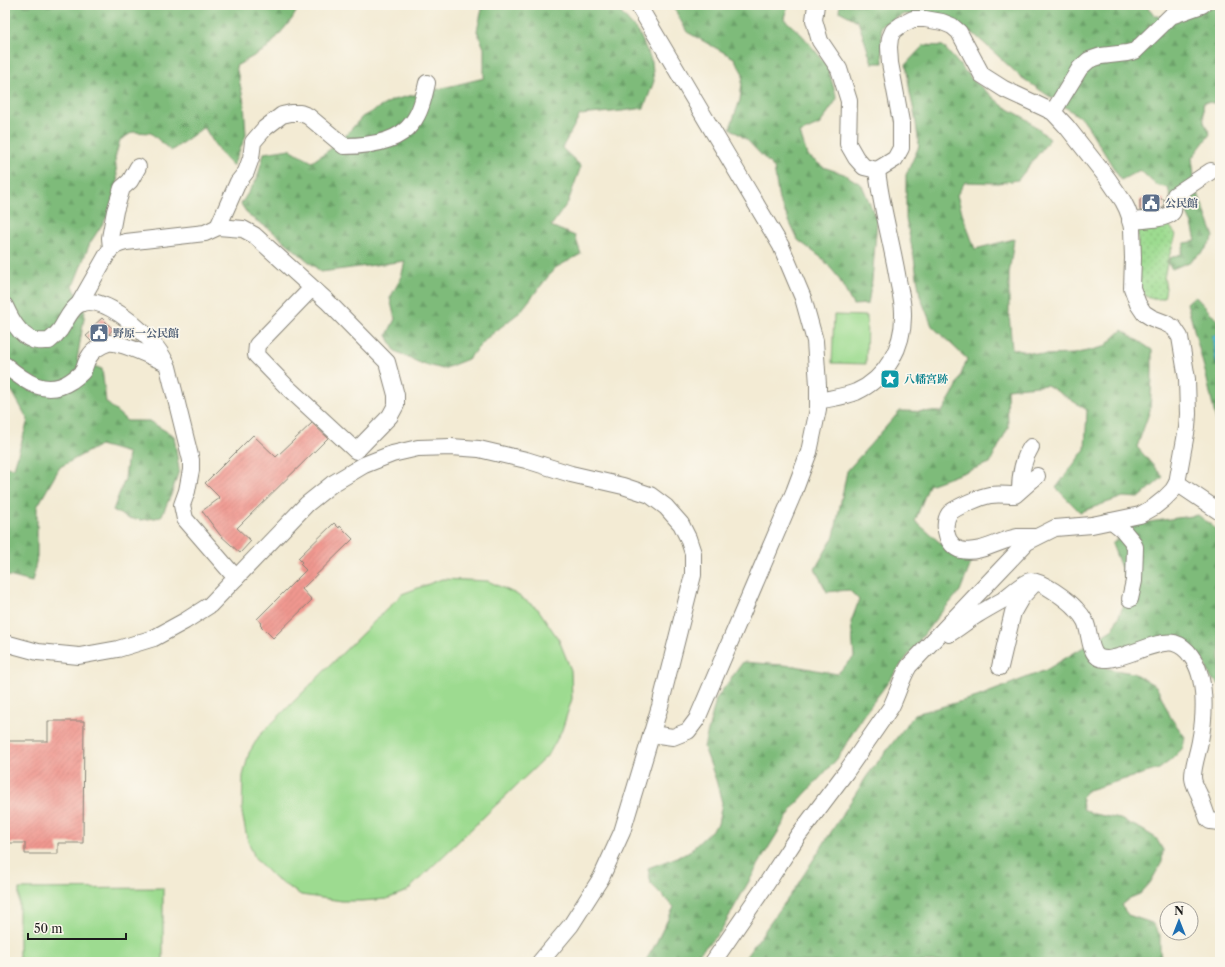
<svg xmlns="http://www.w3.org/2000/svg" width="1225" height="967" font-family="'Libre Caslon Text','Noto Serif JP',serif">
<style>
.forest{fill:url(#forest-firs);stroke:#4d6c4b}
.park{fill:url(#park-dots);stroke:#5c7c56}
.pitch{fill:#9ddb90;stroke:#5c7c56}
.water{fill:url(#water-ripples);stroke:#396a78}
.building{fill:url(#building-hatch)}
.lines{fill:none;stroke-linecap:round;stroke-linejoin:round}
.minor-casing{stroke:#888478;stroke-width:18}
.minor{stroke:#fff;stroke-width:16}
.labels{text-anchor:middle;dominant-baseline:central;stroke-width:3.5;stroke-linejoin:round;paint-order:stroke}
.service-label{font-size:11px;font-weight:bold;fill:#4e5e75;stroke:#fbf7ec;text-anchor:start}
.culture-label{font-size:11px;font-weight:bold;fill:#0d838f;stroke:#fbf7ec;text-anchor:start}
</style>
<defs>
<pattern id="forest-firs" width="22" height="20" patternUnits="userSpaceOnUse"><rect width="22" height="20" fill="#7ebb7a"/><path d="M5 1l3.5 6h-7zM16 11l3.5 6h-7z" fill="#6ca069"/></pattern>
<pattern id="park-dots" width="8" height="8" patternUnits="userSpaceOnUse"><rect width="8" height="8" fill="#9ddb90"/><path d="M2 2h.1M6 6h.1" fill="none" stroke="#87bb7c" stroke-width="1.8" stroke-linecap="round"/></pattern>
<pattern id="water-ripples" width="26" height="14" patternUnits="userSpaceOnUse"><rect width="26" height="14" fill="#56b9d4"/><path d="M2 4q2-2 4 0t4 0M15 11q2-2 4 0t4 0" fill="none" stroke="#4a9eb5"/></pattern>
<pattern id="building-hatch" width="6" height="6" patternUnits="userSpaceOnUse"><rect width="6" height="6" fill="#f09890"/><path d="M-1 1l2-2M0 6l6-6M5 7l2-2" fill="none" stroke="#cd827c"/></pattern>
</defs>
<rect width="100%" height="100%" fill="#fbf7ec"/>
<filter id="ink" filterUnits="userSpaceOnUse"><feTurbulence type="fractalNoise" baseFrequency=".025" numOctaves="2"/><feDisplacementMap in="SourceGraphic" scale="8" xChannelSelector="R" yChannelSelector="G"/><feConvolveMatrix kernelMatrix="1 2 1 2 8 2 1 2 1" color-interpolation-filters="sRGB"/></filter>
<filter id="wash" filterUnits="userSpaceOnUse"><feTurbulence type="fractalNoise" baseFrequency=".012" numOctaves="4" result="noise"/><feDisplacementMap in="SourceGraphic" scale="16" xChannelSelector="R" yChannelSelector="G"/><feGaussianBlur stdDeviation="0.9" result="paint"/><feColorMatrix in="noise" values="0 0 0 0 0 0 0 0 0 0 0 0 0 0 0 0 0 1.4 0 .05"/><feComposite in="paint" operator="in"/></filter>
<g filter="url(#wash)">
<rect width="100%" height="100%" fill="#f3ebd4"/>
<g class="forest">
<polygon points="5,5 300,5 292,19 268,48 236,66 244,102 246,135 233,166 219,151 204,127 171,151 151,133 133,132 120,140 115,158 118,185 111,211 90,243 73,286 85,312 77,360 102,369 106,402 127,421 149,421 174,436 179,470 171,495 161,517 142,520 127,518 113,510 125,479 128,453 100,445 60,467 37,507 37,557 32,582 5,575 5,467 14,468 28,420 12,391 5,388"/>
<polygon points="483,5 617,5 620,12 639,33 652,62 654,81 644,108 622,111 580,115 562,148 581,166 568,202 551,226 575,236 581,254 555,268 520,312 487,338 468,359 443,369 420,363 395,351 387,335 395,319 390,298 401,278 405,261 321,272 271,230 249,216 241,204 257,179 264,153 290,149 312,162 339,143 362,117 393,100 484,78 484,48 477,31"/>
<polygon points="675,5 788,5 784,19 802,35 827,65 837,99 820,124 800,133 807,155 823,167 844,174 862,185 877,221 872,280 868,304 853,305 838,277 823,259 798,240 779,200 774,168 747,140 730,128 740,100 743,74 734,58 687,32 674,8"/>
<polygon points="840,5 1147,5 1149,10 1156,16 1175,19 1208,9 1220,7 1220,104 1207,102 1203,103 1204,122 1210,134 1192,158 1195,185 1214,237 1204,251 1189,262 1172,269 1168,264 1170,258 1181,254 1185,243 1196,241 1192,224 1186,212 1174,210 1168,188 1156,185 1140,170 1121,180 1084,120 1021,77 974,34 937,17 904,14 881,26 883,63 872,63 858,21 839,11"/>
<polygon points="924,45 943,46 972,79 1003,106 1025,118 1050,139 1018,180 998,183 965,182 957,195 963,216 975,249 1014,239 1009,274 1009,314 1012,349 1044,355 1074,354 1104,347 1122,330 1152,350 1152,378 1150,410 1137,447 1163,477 1139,498 1123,497 1080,512 1056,488 1085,449 1087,410 1047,385 1007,389 1008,428 990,463 929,485 915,521 944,546 972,561 960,591 934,621 862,717 837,759 794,806 764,855 720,932 691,962 645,962 655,945 674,907 651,884 648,868 688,853 718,824 722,803 716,780 704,747 716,699 743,662 795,666 837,674 854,657 851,622 859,600 849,590 827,592 815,569 834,536 847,471 900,411 942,412 956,388 967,359 932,326 920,296 914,258 906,219 906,175 919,146 915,116 910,93 906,64"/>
<polygon points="1195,296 1220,323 1220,438 1206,375 1187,303"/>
<polygon points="1198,515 1220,532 1220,685 1211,678 1206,666 1198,653 1172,647 1097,665 1114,670 1133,673 1156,686 1163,700 1171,718 1185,737 1183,748 1171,760 1159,769 1088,790 1082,797 1083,809 1094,814 1120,819 1141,829 1156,838 1163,850 1162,862 1150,883 1140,894 1130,898 1121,905 1128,915 1152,923 1160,935 1160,952 1163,962 742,962 794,890 867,776 915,714 977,697 1046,670 1113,629 1130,591 1112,544 1135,524"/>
</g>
<path class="park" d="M1167,222L1176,235L1167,263L1164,278L1166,288L1164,298C1155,301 1145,299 1140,289C1136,279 1138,241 1138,228Z"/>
<g class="pitch">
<polygon points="834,315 867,316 866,364 832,363"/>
<polygon points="442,579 488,581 516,594 538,609 559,640 571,670 572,699 562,730 549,754 407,891 387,899 362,901 342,901 301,895 274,878 255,858 247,838 242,813 243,776 249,753 259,736 402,594"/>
<polygon points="163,888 163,962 19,962 19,889"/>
</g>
<path class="water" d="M1218,334H1220V371C1213,360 1215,349 1212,336Z"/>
<g id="blocks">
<g class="building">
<polygon points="1140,199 1164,199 1164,207 1152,210 1140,211"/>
<polygon points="102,318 113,329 109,334 101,335 91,341 86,336 93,330 91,328"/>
<polygon points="312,423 328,438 237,528 251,541 240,553 220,535 202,511 220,498 205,483 253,435 276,457"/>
<polygon points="334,523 339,528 340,526 353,539 302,589 312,600 273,638 260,625 262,623 257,619 306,570 300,564 302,562 298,558"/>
<polygon points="48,721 84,721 83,843 58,843 58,854 25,854 25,843 5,843 5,741 48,741"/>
</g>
</g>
</g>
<g filter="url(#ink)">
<use href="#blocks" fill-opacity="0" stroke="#888478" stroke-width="1"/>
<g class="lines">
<g class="minor-casing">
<g id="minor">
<polyline points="638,5 781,246 803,298 815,341 818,385 818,409 809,452 794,492 697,719 688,731 673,737 651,734"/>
<polyline points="1053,112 1080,68 1089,60 1101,56 1127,53 1135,51 1171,16 1202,5"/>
<path d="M1130,221C1139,220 1170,220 1173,211C1174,206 1173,200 1175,195L1211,171"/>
<path d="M218,227L238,182L246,172L251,158L253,142L265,128L282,115L291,113H300L308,116L344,146C367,146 398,143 412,123C421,112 424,96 427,83"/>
<polyline points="111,248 110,238 115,211 122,188 130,181 138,167"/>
<path d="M79,304L108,253C112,246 118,244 126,242L205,233L218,227L243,229L254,235L327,301L387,362L396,395V405L390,416L356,451L286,386L256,355L257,345L312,288"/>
<path d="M5,306C11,319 19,335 33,340C37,342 44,341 49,341C53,338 57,334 60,330C65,323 70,310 78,305C100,291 143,330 155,346C161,352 164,359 168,367L191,460V470L187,491L182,505L185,519L236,578"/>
<path d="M5,365C24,381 46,398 71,381C75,378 80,375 83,371C85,367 86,361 89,357C92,351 101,345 108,343C119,341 155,358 166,363"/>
<path d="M818,401C831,398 844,397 856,392C887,378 904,346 903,313C903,302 900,291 898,280C892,243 881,207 877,170"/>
<polyline points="1177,483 1220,512"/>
<path d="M1020,490C1020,475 1022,461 1031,447"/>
<polyline points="1112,521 1122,529 1132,541 1135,547 1134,581 1130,599"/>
<path d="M1036,537C1030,537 1024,537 1018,537C999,540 981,554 961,550C955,549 948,541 947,535C945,529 945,520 949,514C953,508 983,496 990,495C998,494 1007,495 1015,495L1032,480L1037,476"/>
<path d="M949,634C959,628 967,621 977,615C985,610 994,605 1003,600C1011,594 1020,584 1030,581C1040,579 1069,601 1076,609C1079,612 1083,617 1085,621C1090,631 1089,651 1098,657C1101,659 1104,659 1107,659C1127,658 1158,639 1174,643C1181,645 1187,650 1191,656C1207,677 1205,716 1200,741C1198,753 1193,765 1193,777C1193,783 1196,788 1199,794C1202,802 1205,811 1208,819L1210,821L1220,822"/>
<polyline points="5,643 38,652 79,656 118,649 154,638 185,621 210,605 307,504 332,484 364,465 392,454 418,448 451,447 479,449 526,460 571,474 623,486 650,495 666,507 681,524 688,538 693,553 693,575 660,706 622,832 601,878 571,925 540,962"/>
<polyline points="1000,667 1013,612 1021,598 1032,586"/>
<path d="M713,962L765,886L797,837L846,772L891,707C898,693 901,679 909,666L1027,542L1055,528L1092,525L1140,515L1154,507L1164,499L1173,490L1177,483L1187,428L1188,414L1187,379L1180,337L1174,328L1165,323L1152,318L1144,313L1138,304L1132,288L1133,258L1132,229L1130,217L1127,209L1123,201L1108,179L1067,127L1053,112L1004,89L982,75L959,32L952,26L942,22L925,19H913L901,25L893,31L890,38L889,47L890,63L901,122V148L895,159L877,170L864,167L856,158L848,144L849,101L839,69L820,41L814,20L816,5"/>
</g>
</g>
<use href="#minor" class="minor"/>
</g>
</g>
<defs>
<g id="civic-square" transform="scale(1)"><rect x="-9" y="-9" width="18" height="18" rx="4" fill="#5c6f8a" stroke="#fbf7ec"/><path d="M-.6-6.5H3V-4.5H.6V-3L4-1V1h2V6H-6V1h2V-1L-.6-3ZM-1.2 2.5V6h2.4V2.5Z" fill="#fff"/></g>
<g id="sight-square" transform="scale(1)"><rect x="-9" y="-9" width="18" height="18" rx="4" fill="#0f9aa8" stroke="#fbf7ec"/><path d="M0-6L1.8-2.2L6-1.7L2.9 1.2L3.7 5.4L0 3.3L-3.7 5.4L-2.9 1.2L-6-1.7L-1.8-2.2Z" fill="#fff"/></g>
</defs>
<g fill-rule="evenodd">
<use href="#civic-square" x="1151" y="203"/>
<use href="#civic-square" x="99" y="333"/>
<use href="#sight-square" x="890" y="379"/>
</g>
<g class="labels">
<g class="service-label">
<text x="1165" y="203">公民館</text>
<text x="113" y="333">野原一公民館</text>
</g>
<g class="culture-label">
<text x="904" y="379">八幡宮跡</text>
</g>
</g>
<rect width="1225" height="967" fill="none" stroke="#fbf7ec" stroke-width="20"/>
<g transform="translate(1179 921)"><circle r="19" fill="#fbf7ec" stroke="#a29f99"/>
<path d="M0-3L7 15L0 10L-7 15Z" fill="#1f6fb2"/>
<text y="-6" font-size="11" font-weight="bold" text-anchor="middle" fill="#1c1c1c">N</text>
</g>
<path d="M28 933v6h98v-6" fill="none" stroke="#1c1c1c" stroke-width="2"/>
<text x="34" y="933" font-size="12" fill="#1c1c1c" stroke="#fbf7ec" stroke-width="3" paint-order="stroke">50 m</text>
</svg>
